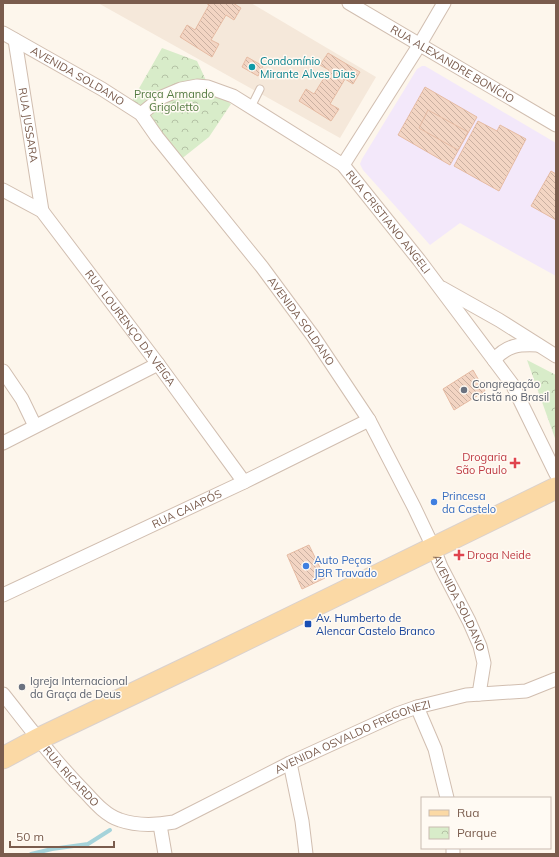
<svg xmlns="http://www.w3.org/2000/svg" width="559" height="857" font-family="Mulish,sans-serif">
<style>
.residential{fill:#f5e8da}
.education{fill:#f3e8fa}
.park{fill:url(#park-crowns)}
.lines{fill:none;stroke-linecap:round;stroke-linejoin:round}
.stream{stroke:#a5d3da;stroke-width:4}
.building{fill:url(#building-back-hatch);stroke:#e6bba3}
.service-casing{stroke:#d1beb0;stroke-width:9}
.minor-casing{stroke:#d1beb0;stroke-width:15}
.primary-casing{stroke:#dad1cd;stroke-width:23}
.service{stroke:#fff;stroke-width:7}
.minor{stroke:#fff;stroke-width:13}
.primary{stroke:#fbd9a5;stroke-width:21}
.culture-dot{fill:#0f9aa8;stroke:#fffaf3;stroke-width:1.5}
.worship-dot{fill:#6b7280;stroke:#fffaf3;stroke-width:1.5}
.health-dot{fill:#e0444e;stroke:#fffaf3;stroke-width:1.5}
.shop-dot{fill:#3f7fe0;stroke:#fffaf3;stroke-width:1.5}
.transit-dot{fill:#1a4fb4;stroke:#fffaf3;stroke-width:1.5}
.labels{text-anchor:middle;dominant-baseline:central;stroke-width:3;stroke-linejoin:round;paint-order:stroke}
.culture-label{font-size:11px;fill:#0d838f;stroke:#fffaf3;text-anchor:start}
.street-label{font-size:11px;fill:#7a5c4d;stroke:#fffaf3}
.park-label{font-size:11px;fill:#537a41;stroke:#fffaf3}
.worship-label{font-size:11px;fill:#5b616d;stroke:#fffaf3;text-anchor:start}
.health-label{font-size:11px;fill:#be3a42;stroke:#fffaf3;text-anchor:end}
.shop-label{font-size:11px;fill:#366cbe;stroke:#fffaf3;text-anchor:start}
.transit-label{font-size:11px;fill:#164399;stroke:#fffaf3;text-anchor:start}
</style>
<defs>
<pattern id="park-crowns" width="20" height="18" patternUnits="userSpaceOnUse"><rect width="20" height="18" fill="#d8ecc9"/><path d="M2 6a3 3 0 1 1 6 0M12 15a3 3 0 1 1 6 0" fill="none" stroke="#b4c2a5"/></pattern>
<pattern id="building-back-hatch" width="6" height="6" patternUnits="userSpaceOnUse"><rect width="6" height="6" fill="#f3d5c3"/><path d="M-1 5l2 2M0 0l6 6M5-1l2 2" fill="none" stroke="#cab0a1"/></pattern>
</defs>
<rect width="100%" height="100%" fill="#fdf6ec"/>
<polygon class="residential" points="98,3 251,3 376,77 340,138"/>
<polygon class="education" points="422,66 425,66 556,143 556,276 460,223 430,245 363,170 360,164 362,159 417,69"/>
<g class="park">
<polygon points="162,48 197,61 210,89 231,104 209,137 175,164 129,106"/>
<polygon points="527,360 556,375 556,441"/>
</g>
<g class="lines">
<polyline class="stream" points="31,854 52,849 88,844 110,830"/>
</g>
<g class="building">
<polygon points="206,3 233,3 241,8 234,20 226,15 211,40 219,44 212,57 180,37 187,25 195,30 209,5"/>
<polygon points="328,53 360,72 353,84 345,79 330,104 339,109 331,121 299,101 306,89 314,94 329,70 320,65"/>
<polygon points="247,57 263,66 258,76 242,67"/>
<polygon points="425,87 477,117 450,165 398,135"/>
<polygon points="428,110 468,132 458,150 419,128"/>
<polygon points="478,121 497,131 500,125 526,139 499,191 454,166"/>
<polygon points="551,171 556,174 556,220 531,206"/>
<polygon points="473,370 485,391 454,410 443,389"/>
<polygon points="309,545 325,578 302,589 287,555"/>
</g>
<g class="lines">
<g class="service-casing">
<polyline id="service" points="251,107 260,89"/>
</g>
<g class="minor-casing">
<g id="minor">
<path id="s1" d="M349,3L556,125"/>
<path id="s2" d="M3,33L102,89L141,114L157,137L262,267L313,336L369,420L414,507L434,549L441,567L469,621L480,646L484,663L479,694"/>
<path id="s3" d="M15,40L42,211"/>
<path id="s4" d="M141,114L162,97L181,89L197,86L208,87L233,96L343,165L419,260L512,384L556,474"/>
<polyline points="343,165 420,44 444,3"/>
<path id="s5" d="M3,190L42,211L158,364L244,482"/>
<polyline points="442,288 499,320 556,356"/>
<path d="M494,360C507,345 519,344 538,345"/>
<polyline points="3,371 22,399 35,426"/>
<polyline points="3,443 158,364"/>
<path id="s6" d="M3,595L244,482L369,420"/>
<path id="s7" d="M3,694C30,728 56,763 87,794C96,804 107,816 120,820C137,826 157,825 174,822L290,763L397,714L417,707L466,695L526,691L556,679"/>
<polyline points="417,707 435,749 447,798"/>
<polyline points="290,763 302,821 306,854"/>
<polyline points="160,825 165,854"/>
<polyline points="453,854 453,848"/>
</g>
</g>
<g class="primary-casing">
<polyline id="primary" points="3,758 38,739 216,654 556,488"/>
</g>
<use href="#service" class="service"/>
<use href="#minor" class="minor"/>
<use href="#primary" class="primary"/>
</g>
<circle class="culture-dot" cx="252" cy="67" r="4"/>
<g class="worship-dot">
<circle cx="464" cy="390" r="4"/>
<circle cx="22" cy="687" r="4"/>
</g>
<g class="health-dot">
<path d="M513 457h4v4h4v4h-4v4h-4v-4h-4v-4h4z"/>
<path d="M457 549h4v4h4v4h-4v4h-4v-4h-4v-4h4z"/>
</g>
<g class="shop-dot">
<circle cx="434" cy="502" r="4"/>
<circle cx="306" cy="566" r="4"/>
</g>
<rect class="transit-dot" x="304" y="620" width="8" height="8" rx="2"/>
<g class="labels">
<g class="culture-label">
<text x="260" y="61">Condomínio<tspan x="260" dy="13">Mirante Alves Dias</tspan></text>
</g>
<g class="street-label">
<text stroke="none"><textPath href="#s1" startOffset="120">RUA ALEXANDRE BONÍCIO</textPath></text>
<text stroke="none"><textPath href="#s2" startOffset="86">AVENIDA SOLDANO</textPath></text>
<text stroke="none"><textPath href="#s3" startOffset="86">RUA JUSSARA</textPath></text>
<text stroke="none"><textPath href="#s4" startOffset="304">RUA CRISTIANO ANGELI</textPath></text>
<text stroke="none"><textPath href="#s2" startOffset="422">AVENIDA SOLDANO</textPath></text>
<text stroke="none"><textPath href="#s5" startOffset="191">RUA LOURENÇO DA VEIGA</textPath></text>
<text stroke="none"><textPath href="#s6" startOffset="203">RUA CAIAPÓS</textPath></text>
<text stroke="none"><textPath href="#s2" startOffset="746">AVENIDA SOLDANO</textPath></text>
<text stroke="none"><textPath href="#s7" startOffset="426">AVENIDA OSVALDO FREGONEZI</textPath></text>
<text stroke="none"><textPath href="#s7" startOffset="107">RUA RICARDO</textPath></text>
</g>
<g class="park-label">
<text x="174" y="94">Praça Armando<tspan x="174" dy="13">Grigoletto</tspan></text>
</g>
<g class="worship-label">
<text x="472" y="384">Congregação<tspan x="472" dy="13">Cristã no Brasil</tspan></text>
<text x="30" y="681">Igreja Internacional<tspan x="30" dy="13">da Graça de Deus</tspan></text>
</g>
<g class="health-label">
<text x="507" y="457">Drogaria<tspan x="507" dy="13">São Paulo</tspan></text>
<text x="467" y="555" text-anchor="start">Droga Neide</text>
</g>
<g class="shop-label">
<text x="442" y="496">Princesa<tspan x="442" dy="13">da Castelo</tspan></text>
<text x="314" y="560">Auto Peças<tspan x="314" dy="13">JBR Travado</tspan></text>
</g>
<g class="transit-label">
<text x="316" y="618">Av. Humberto de<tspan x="316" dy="13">Alencar Castelo Branco</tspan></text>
</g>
</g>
<rect width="559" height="857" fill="none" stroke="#7a5c4d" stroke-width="8"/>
<rect x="421" y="797" width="130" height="52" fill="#fffaf3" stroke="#cabbb1"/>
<rect x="429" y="810" width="20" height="6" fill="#fbd9a5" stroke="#cabbb1"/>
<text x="457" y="817" font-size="12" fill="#7a5c4d">Rua</text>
<rect x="429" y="827" width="20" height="12" fill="url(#park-crowns)" stroke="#cabbb1"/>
<text x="457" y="837" font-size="12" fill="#7a5c4d">Parque</text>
<path d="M10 841v6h104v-6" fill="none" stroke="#7a5c4d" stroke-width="2"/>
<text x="16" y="841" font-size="12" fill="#7a5c4d" stroke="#fffaf3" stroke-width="3" paint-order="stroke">50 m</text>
</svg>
